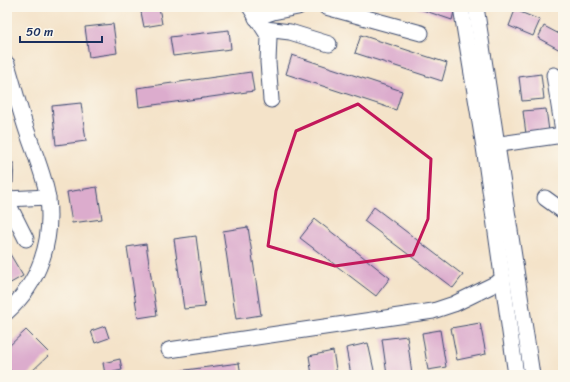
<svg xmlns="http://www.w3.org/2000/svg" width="570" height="382" font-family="Sriracha,sans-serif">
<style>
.building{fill:#dcaccd}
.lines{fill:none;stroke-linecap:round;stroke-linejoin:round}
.minor-casing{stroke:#3c4a6e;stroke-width:17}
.minor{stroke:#fff;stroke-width:15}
.marked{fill:none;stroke:#c2185b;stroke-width:3;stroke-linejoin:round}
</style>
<rect width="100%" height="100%" fill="#fbf7ec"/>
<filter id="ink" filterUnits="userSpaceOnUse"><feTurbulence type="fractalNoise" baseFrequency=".025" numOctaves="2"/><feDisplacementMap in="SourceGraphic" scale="8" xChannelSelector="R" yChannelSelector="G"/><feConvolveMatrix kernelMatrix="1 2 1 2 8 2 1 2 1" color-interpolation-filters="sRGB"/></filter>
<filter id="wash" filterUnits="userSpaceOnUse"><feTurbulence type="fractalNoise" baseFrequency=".012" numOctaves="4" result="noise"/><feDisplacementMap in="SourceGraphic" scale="16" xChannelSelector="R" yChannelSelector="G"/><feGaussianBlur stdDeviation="0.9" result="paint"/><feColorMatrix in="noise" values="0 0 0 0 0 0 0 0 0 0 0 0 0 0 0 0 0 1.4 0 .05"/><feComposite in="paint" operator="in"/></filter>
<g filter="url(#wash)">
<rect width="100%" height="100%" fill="#f4e3c9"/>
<g id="blocks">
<g class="building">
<polygon points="140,7 159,7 162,24 144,27"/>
<polygon points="414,7 455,7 452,20"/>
<polygon points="515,10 540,20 533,36 509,26"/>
<polygon points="113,24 117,53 89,57 85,27"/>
<polygon points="544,26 563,36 562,51 538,38"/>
<polygon points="229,30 231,49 173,56 170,37"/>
<polygon points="361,35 447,63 442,81 355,53"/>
<polygon points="292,55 402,91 396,110 286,74"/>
<polygon points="251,72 254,91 139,107 137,88"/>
<polygon points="541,74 544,99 522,101 519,77"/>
<polygon points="81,103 86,141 56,145 52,106"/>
<polygon points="546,109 549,131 526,134 523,111"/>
<polygon points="7,163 14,163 13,183 7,183"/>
<polygon points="97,187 102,219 72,223 67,192"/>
<polygon points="374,207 463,275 453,288 364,221"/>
<polygon points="315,219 390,278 376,296 300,238"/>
<polygon points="248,227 261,315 236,319 223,231"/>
<polygon points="196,236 205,307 184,309 174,239"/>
<polygon points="146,244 157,315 138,318 127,247"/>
<polygon points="7,249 23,276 7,285"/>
<polygon points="480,323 486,354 457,360 451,328"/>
<polygon points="105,326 109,338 95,343 91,331"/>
<polygon points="26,330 50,354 28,375 15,375 7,367 7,348"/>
<polygon points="440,330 446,367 428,370 422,333"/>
<polygon points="407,336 412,375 387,375 382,339"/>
<polygon points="368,343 375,375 351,375 346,348"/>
<polygon points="333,351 337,375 312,375 309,356"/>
<polygon points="120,359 122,370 105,374 103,363"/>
<polygon points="239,363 241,375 155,375 155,374"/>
</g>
</g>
</g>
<g filter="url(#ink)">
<use href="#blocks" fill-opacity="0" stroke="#3c4a6e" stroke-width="1"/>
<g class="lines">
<g class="minor-casing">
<g id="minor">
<polyline points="250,7 269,37 268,62 271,100"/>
<polyline points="326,7 421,33"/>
<polyline points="461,7 484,147 516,375"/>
<polyline points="476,7 532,375"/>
<polyline points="256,18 273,12 298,7"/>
<polyline points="265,29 290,32 329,44"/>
<path d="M7,64C14,87 20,111 28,134C35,155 45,177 48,199C53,242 39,283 7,312"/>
<polyline points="554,75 563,131"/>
<polyline points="487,146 563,135"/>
<polyline points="545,198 563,211"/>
<polyline points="7,199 48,197"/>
<polyline points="7,201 26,239"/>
<polyline points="169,350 433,311 454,304 503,280"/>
</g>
</g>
<use href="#minor" class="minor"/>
</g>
</g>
<path class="marked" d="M358,104L431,159L428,219L413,255L335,266L268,246L276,191L296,131Z"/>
<rect width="570" height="382" fill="none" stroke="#fbf7ec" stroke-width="24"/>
<path d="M20 36v6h82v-6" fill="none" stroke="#1b2f5e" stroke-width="2"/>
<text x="26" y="36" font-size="12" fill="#1b2f5e" stroke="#fbf7ec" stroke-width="3" paint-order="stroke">50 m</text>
</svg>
